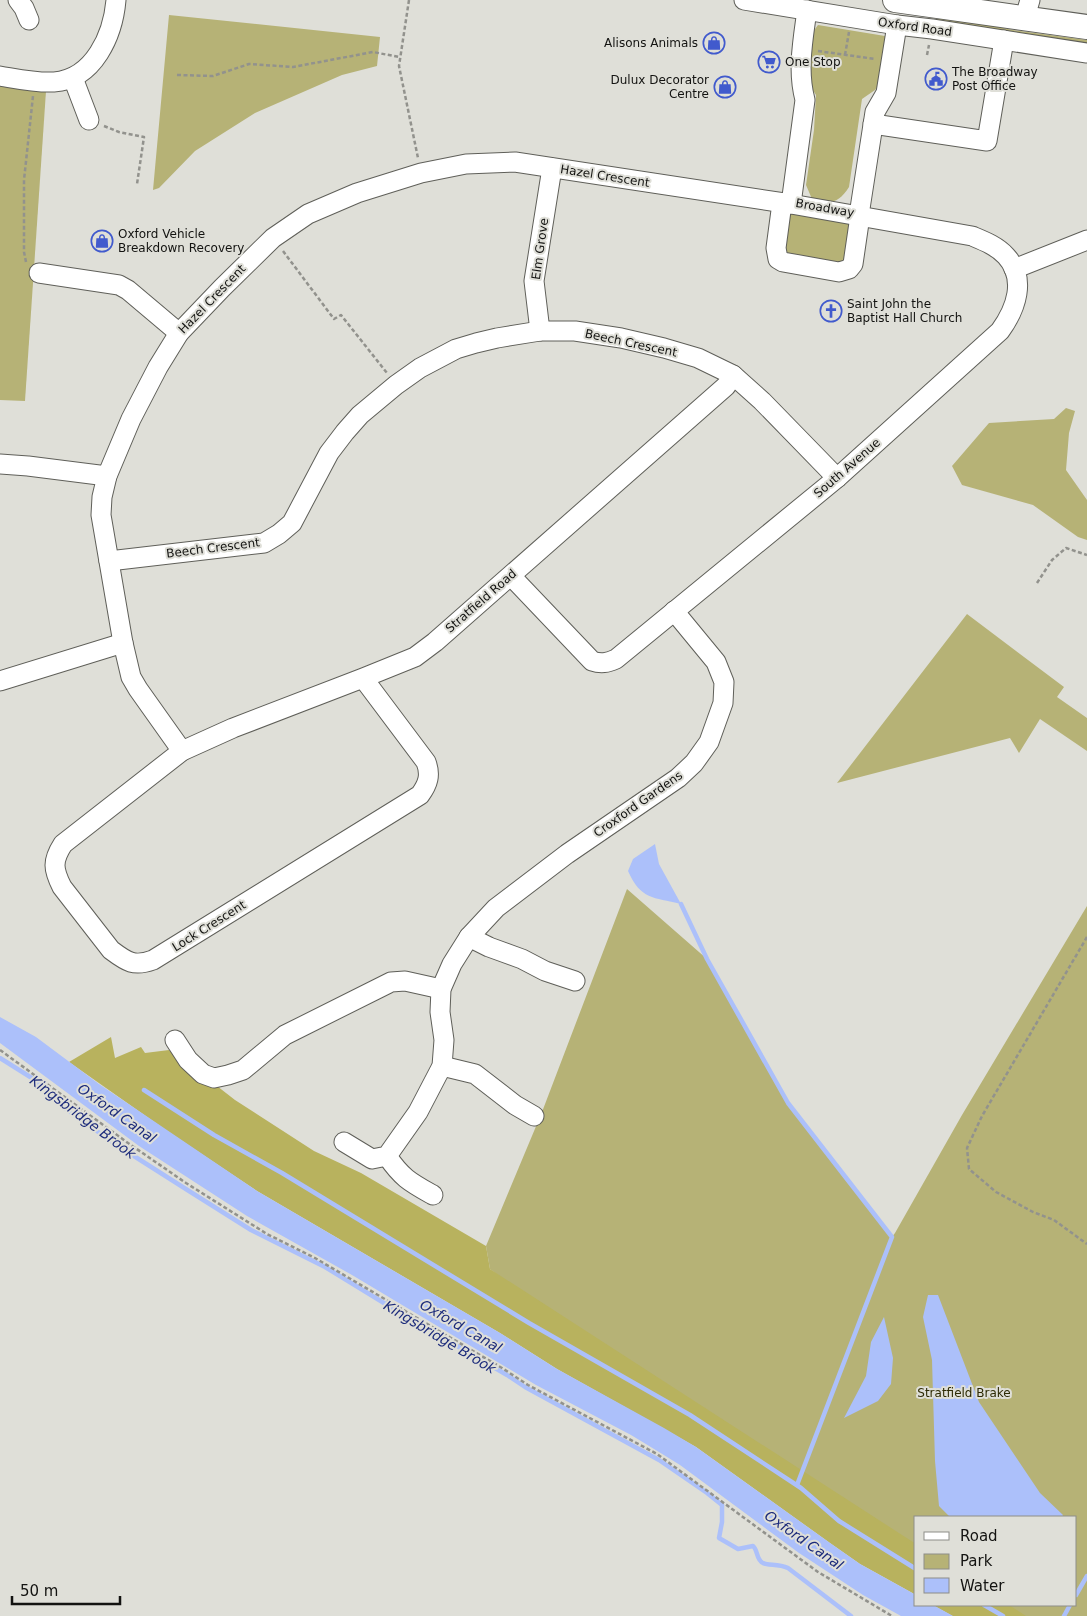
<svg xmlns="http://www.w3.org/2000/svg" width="1087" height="1616" font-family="'DejaVu Sans',sans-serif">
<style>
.green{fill:#b6b276}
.forest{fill:#b8b25e}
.water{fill:#acc0fa}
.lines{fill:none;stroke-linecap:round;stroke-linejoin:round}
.stream{stroke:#acc0fa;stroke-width:4.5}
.minor-casing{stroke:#5f5f59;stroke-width:21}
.major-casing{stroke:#5f5f59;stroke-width:26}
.path{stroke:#92928d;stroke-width:2.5;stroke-dasharray:4 2.5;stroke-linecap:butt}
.minor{stroke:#fff;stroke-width:19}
.major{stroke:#fff;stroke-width:24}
.labels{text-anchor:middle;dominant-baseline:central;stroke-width:4;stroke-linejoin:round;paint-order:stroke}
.street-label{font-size:12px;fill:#131311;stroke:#dfdfd8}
.poi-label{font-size:12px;fill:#131311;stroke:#dfdfd8;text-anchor:start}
.park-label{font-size:12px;fill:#2d2a04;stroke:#dfdfd8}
.water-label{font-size:14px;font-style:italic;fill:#1c2b7b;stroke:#dfdfd8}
</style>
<rect width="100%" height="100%" fill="#dfdfd8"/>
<g class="green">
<polygon points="169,15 380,37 377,66 342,75 255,113 195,151 159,188 153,190"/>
<polygon points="937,15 1013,30 1087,40 1087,46 936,22"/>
<path d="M818,25L885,36L888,46L882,80L875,90L862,99L849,187C839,203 830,205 812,199L806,185L814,130L816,95L809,84L812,33Z"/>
<polygon points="0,82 46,91 25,401 0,400"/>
<path d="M790,212L853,223L846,260L841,262C825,260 796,260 784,250Z"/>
<polygon points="1066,408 1075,411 1069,433 1066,470 1087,500 1087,540 1078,537 1033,505 962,485 952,466 989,423 1054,419"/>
<polygon points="967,614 1064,687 1057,697 1087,718 1087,751 1040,719 1019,753 1010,738 837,783"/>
<polygon points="627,889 707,959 788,1103 892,1237 895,1233 962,1115 1087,906 1087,1616 953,1616 933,1605 1076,1605 1076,1517 916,1517 916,1595 490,1269 486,1246 542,1112"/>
</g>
<g class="forest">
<polygon points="111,1037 115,1058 141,1047 145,1053 169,1050 181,1062 217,1086 235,1100 314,1151 361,1173 486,1246 490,1269 916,1544 916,1595 860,1564 830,1543 696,1447 557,1369 500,1333 257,1191 167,1131 69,1062"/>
<polygon points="933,1605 1009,1605 1026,1616 953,1616"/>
</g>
<g class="water">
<path d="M655,844L659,864L681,904C653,897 641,900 628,871L633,859Z"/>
<polygon points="0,1017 36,1037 99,1084 257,1191 500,1333 557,1369 664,1428 696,1447 830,1543 860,1564 916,1595 916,1605 933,1605 953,1616 901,1616 863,1595 799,1553 680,1465 659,1452 631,1435 536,1385 352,1275 247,1216 139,1146 0,1043"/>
<polygon points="928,1295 938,1295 979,1402 1040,1493 1063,1515 1062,1517 950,1517 939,1506 935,1461 932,1360 923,1317"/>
<polygon points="884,1317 893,1358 891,1384 878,1401 844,1418 866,1376 871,1342"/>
</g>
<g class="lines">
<g class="stream">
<polyline points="681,904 707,959 788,1103 892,1237 797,1485"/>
<path d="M0,1058L35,1080L66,1109L115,1144L189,1191L251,1230L325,1267L397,1311L507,1375L525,1387L659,1460L707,1493L722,1505V1522L719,1538L738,1549L753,1546C758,1550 756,1560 763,1563C769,1566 778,1563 788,1568L851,1616"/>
<polyline points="144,1090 214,1135 282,1173 529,1323 690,1415 801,1488 839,1521 916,1569"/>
<polyline points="1076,1595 1087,1576"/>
<polyline points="984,1605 1003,1616"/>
<polyline points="1064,1616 1070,1605"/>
</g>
<g class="minor-casing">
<g id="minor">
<polyline points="18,0 24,8 29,20"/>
<polyline points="744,0 897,25 932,29 1087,53"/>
<polyline points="1025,17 1030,0"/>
<path d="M0,76C18,79 36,83 54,82C94,79 113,35 116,0"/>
<polyline points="73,78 89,120"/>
<polyline points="873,124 987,141 1004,40"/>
<polyline points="782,203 776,248 778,259 783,262 839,272 849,269 853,264 860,216"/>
<path d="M791,204L805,100C797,70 803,40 807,10"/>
<polyline points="859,215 875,112 886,93 897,25"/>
<polyline points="1014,269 1087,240"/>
<polyline points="39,273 119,285 128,290 179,333"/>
<polyline points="540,331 534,281 552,168"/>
<polyline points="0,464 28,466 107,476"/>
<polyline points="109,561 264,543 279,534 292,523 329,453 345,432 360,415 396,385 420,368 456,349 476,343 497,338 540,331 575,331 621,338 664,348 698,358 733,375 762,401 837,478"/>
<path d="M363,678L426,762C431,775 428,784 420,795L153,960C134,967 127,962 111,950L62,887C53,869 52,861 63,844L182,751L233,728L363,678L415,657L435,642L726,386L733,375"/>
<polyline points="0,681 123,643"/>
<path d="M182,751L138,689L131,677L123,643L101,515L102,497L107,476L131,419L158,367L179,333L222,288L273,238L308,214L357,193L421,173L466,164L515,162L791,204L972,236C984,241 997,246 1006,256C1027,279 1016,309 1000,331L837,478L616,659C607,663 601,664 592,661L511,576"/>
<polyline points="469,937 489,947 522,959 545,971 575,981"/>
<polyline points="175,1040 188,1060 203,1074 214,1078 228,1075 243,1070 285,1035 391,982 405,981 441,989"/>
<polyline points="442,1066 475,1074 515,1105 534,1116"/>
<polyline points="344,1142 372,1159 387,1156 418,1112 442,1066 444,1040 440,1012 441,989 452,964 469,937 496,908 567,854 678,778 694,763 709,742 723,703 724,682 716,662 674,611"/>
<path d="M387,1156C402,1178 410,1182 433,1195"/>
</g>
</g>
<g class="major-casing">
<polyline id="major" points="895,0 1087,27"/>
</g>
<g class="path">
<polyline points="409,0 399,66 418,158"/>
<polyline points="818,51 875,59"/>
<polyline points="845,55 849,32"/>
<polyline points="927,55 929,45"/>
<polyline points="177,75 213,76 249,64 293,67 373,52 399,57"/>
<polyline points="104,126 119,132 144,137 137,184"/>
<polyline points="283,251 334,319 341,315 387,373"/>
<polyline points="26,262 24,252 24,180 33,96"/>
<polyline points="1037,583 1052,560 1066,548 1087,555"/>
<polyline points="1087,937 982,1116 967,1148 969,1169 996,1192 1033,1212 1054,1220 1087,1244"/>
<polyline points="0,1050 128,1143 186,1183 267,1234 315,1258 502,1368 528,1385 657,1454 818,1572 892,1616"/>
</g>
<use href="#minor" class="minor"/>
<use href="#major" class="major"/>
</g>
<defs>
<g id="shop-ring" transform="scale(1.125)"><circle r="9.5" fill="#dfdfd8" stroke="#415acd" stroke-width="1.5"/><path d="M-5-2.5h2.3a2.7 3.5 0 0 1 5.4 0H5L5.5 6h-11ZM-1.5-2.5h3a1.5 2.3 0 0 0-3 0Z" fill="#415acd"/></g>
<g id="supermarket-ring" transform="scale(1.125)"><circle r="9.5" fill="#dfdfd8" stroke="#415acd" stroke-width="1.5"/><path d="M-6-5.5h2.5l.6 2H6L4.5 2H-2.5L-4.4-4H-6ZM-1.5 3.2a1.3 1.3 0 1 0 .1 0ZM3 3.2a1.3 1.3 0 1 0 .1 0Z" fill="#415acd"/></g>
<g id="civic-ring" transform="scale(1.125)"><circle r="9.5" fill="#dfdfd8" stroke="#415acd" stroke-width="1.5"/><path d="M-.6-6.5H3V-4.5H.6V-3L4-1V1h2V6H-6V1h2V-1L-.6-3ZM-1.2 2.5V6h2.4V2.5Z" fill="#415acd"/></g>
<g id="church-ring" transform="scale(1.125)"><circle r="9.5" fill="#dfdfd8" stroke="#415acd" stroke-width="1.5"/><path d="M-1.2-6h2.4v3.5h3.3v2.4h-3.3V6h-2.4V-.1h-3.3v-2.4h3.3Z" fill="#415acd"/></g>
</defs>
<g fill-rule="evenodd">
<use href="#shop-ring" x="714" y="43"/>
<use href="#supermarket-ring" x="769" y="62"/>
<use href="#civic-ring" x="936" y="79"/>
<use href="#shop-ring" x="725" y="87"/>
<use href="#shop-ring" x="102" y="241"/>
<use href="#church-ring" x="831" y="311"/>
</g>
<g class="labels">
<g class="street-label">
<text transform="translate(915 27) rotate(8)">Oxford Road</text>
<text transform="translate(605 176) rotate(9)">Hazel Crescent</text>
<text transform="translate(825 208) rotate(10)">Broadway</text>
<text transform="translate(540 249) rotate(-82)">Elm Grove</text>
<text transform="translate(212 299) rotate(-46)">Hazel Crescent</text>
<text transform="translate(631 343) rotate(12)">Beech Crescent</text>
<text transform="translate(847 468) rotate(-41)">South Avenue</text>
<text transform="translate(213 548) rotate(-7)">Beech Crescent</text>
<text transform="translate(481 601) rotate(-41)">Stratfield Road</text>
<text transform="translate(638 804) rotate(-35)">Croxford Gardens</text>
<text transform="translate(209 926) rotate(-32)">Lock Crescent</text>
</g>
<g class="poi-label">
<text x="698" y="43" text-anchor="end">Alisons Animals</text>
<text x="785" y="62">One Stop</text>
<text x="952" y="72">The Broadway<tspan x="952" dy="14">Post Office</tspan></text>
<text x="709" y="80" text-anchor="end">Dulux Decorator<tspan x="709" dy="14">Centre</tspan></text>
<text x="118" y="234">Oxford Vehicle<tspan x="118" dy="14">Breakdown Recovery</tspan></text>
<text x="847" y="304">Saint John the<tspan x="847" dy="14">Baptist Hall Church</tspan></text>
</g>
<g class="park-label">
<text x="964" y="1393">Stratfield Brake</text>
</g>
<g class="water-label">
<text transform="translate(117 1113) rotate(35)">Oxford Canal</text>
<text transform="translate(83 1117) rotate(37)">Kingsbridge Brook</text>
<text transform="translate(461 1326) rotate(30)">Oxford Canal</text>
<text transform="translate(440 1337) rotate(31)">Kingsbridge Brook</text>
<text transform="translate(804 1540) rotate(35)">Oxford Canal</text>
</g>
</g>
<rect x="914" y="1516" width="162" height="90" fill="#dfdfd8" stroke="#8d8d88"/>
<rect x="924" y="1532" width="25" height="8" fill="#ffffff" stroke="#8d8d88"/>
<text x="960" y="1541" font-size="15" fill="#131311">Road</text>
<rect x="924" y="1554" width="25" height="15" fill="#b6b276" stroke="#8d8d88"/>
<text x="960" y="1566" font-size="15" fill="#131311">Park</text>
<rect x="924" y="1578" width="25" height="15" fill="#acc0fa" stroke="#8d8d88"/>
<text x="960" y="1591" font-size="15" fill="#131311">Water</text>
<path d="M12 1596v8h108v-8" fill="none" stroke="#131311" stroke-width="2.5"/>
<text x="20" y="1596" font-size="15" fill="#131311" stroke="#dfdfd8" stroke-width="4" paint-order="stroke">50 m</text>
</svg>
